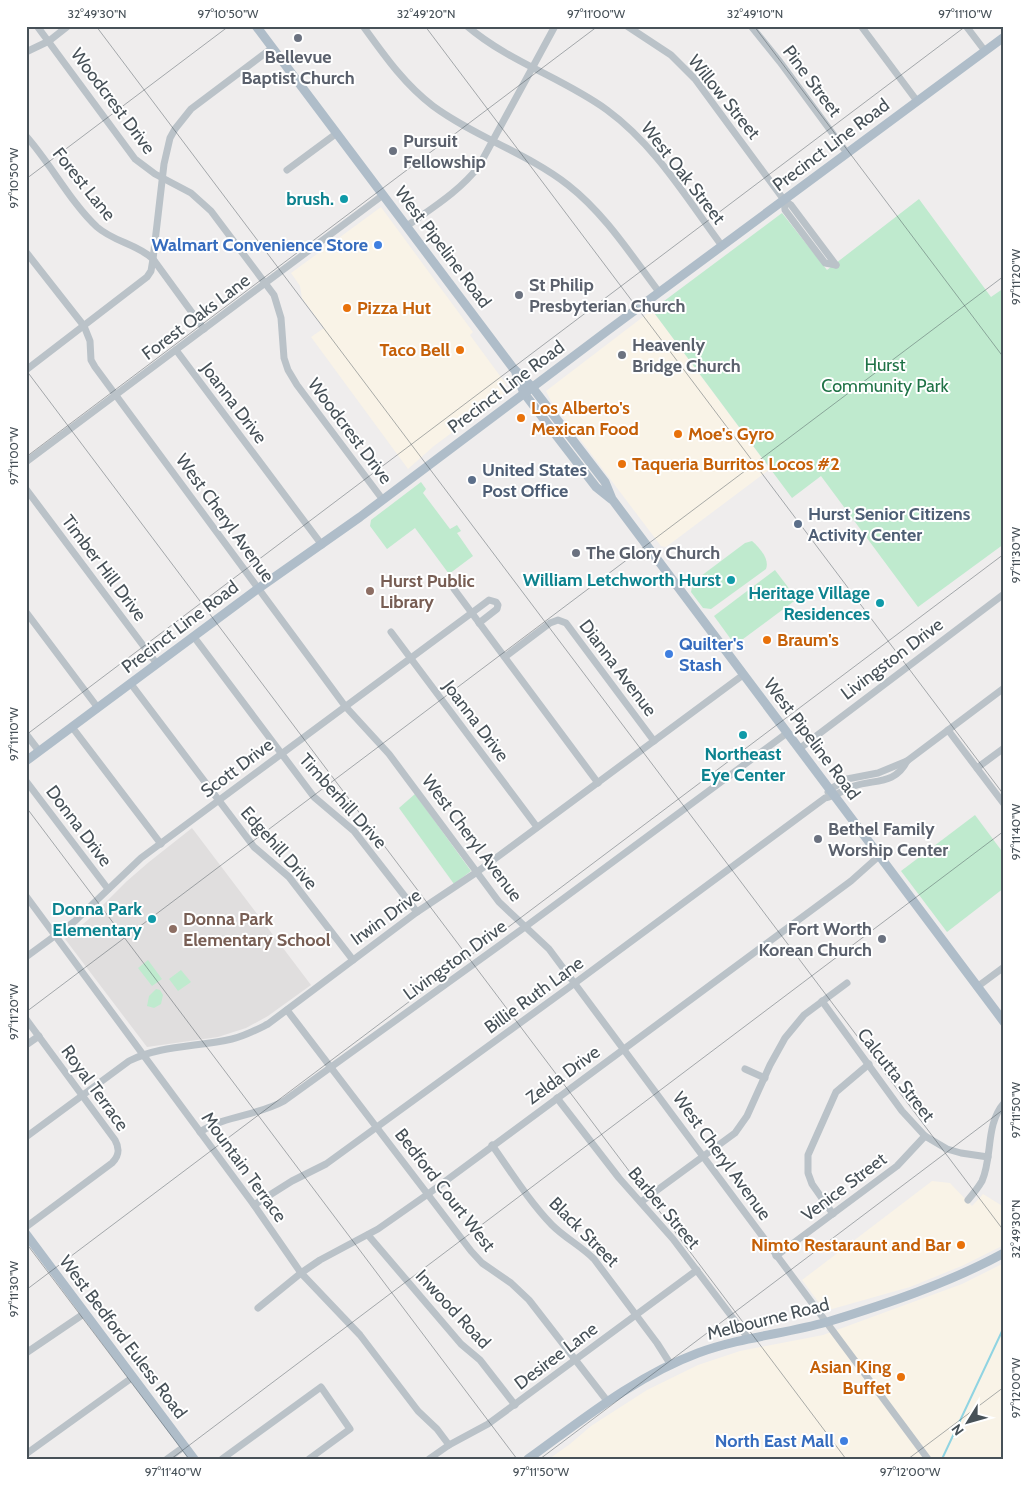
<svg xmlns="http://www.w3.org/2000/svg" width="1030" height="1485" font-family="Cabin,sans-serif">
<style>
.commercial{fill:#f9f3e7}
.education{fill:#e0dede}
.green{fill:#bfeace}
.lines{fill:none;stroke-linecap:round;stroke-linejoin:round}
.stream{stroke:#90d4e2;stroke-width:2}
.minor{stroke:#bac2c8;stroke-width:7}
.major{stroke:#afbdc9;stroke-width:9}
.ticks{fill:none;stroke:#475158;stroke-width:1;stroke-opacity:0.45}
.worship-dot{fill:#6b7280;stroke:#fff;stroke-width:2}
.culture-dot{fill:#0f9aa8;stroke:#fff;stroke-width:2}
.shop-dot{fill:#3f7fe0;stroke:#fff;stroke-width:2}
.food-dot{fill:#e8710a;stroke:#fff;stroke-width:2}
.service-dot{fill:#5c6f8a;stroke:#fff;stroke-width:2}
.education-dot{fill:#8d6e63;stroke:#fff;stroke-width:2}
.labels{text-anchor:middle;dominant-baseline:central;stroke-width:4;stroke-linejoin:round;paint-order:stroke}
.worship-label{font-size:18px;font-weight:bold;fill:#5b616d;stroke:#fff;text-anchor:start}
.street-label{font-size:18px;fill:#475158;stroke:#fff}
.culture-label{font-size:18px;font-weight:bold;fill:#0d838f;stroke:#fff;text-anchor:end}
.shop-label{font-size:18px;font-weight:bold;fill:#366cbe;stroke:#fff;text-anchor:end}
.food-label{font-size:18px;font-weight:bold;fill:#c56008;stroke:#fff;text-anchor:start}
.park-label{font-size:18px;fill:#1f7246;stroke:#fff}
.service-label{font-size:18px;font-weight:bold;fill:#4e5e75;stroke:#fff;text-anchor:start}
.education-label{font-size:18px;font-weight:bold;fill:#785e54;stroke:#fff;text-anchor:start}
.neatline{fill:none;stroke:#475158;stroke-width:2}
.ticks-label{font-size:12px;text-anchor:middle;fill:#475158}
</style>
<rect width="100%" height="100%" fill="#efeded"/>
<g class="commercial">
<polygon points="381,207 473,332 470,335 506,384 505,393 434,446 408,469 311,337 324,328 302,298 300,286 291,273"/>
<polygon points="652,310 770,469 666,547 661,546 551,401 546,391"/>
<polygon points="932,1181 950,1183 972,1206 983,1194 1004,1207 1004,1245 964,1265 910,1287 825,1311 802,1280"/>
<polygon points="1004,1263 1004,1459 549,1459 570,1444 591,1426 647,1390 698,1365 740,1351 823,1335 962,1284"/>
</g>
<polygon class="education" points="192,828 311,985 268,1016 246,1028 218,1037 147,1047 65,939 89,919 127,881 149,862"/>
<g class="green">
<polygon points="919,199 991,297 1004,288 1004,544 918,607 821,476 792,498 652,310 782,213 827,270"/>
<polygon points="421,482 426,489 423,493 450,529 457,525 461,531 457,533 473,556 449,574 415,528 387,549 370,526 371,520"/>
<path d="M752,541C759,547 770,559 766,569L711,609L703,608L691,592L693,582L745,543Z"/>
<polygon points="775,570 797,599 735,645 714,616"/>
<polygon points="415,794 471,871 454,884 399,808"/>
<polygon points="975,815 1004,854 1004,888 947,932 901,871"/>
<polygon points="148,960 162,979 152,986 138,968"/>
<polygon points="181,970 191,982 178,991 169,979"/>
<polygon points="156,989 160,990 163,995 161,1004 154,1008 147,1006 149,996"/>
</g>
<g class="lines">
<polyline class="stream" points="942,1459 1004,1327"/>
<g class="minor">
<polyline points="37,26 135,159 155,174 191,193 211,211 274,295 281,318 284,358 288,370 297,385 383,500"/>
<path d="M363,26C384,55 404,84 433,106C475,137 527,153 568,185C605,214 631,255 659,292"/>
<path d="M467,26C509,62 563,78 607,110C655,145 687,199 722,246"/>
<polyline points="627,26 671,55 695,79 784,200 791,205 836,265"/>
<polyline points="751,26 780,62 847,153"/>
<polyline points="861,26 917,101"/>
<polyline points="966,26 985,51"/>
<polyline points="26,52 49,41 68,26"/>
<path d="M26,136C51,164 71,203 97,227C114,242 137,244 153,259L204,329"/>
<polyline points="287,170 337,133"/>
<polyline points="784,200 785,210 825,263 836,265"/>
<path d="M407,226C432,208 460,191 479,166L555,26"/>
<polyline points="26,252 84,326 90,341 91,360 95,367 345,706 389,754 499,902 549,949 928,1459"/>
<polyline points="176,350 322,545"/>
<polyline points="26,370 147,277 151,271 153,259 164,164 170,138 175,129 191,109 272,48"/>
<polyline points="26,462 383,195"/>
<polyline points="26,489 157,664"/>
<polyline points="454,589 598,783"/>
<polyline points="26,612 98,708"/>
<polyline points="391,632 537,827"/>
<polyline points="194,637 314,797 354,831 417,912"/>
<polyline points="505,657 550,623 558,620 566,623 654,741"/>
<polyline points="131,684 254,847 289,877 353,960"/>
<polyline points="72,727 161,844"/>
<polyline points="948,730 1004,804"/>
<polyline points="26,734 39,751"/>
<polyline points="799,749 1004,594"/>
<polyline points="977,768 1004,748"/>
<polyline points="26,781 108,889"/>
<polyline points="828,792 829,790 847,779 878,773 907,761"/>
<polyline points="26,896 254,1205 301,1273 360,1335 418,1411 437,1429 449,1445"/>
<polyline points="26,957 75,921 141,858 481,606 489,600 496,602 498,605 497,609 479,623"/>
<polyline points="977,987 1004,967"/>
<polyline points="822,1001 902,1111 925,1136 947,1149 961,1153 988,1157"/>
<polyline points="287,1010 471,1251 482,1263 511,1283 529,1300 608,1402"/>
<path d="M26,1019L115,1140C120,1149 119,1156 112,1163L26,1227"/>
<polyline points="26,1045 39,1036"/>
<polyline points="745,1069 765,1078"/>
<polyline points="557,1098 619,1178 673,1239 748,1338"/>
<path d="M200,1132C226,1115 257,1116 284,1101L525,927L787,733"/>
<path d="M26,1137L129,1061C160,1045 198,1047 232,1039C245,1036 256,1030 268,1024L417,912L477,872L743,675"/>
<path d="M492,1145C511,1172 529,1201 552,1225C565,1238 581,1246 594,1259L657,1343L671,1365"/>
<path d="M968,1200C973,1194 978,1188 982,1181C993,1156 985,1125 1004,1103"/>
<polyline points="641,1202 735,1133 747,1116 770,1065 785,1038 804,1015 847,983"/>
<path d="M254,1205L292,1181L326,1164L575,983L825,798C836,796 843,790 854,786C875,779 895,785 907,761L1004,688"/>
<polyline points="833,1214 812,1184 808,1173 808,1155 836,1092 869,1064"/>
<polyline points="368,1235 461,1344 480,1360 515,1405"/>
<polyline points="776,1256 897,1166 925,1136"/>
<polyline points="258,1308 301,1273 320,1260 378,1229 428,1194 851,881 879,856"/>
<polyline points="26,1353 85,1313"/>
<polyline points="26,1454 133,1377"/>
<polyline points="167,1459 185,1446"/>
<polyline points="222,1459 321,1387 350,1429 309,1459"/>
<polyline points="429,1459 449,1445 488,1424 697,1270"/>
</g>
<g class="major">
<polyline points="256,26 513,368 532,387 605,482 612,499 1004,1022"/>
<polyline points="516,373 524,393 559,439 596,487 611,499"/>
<polyline points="26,761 259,588 360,517 607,331 1004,37"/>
<polyline points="26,1234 194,1459"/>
<path d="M528,1459C582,1420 636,1376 698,1353C742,1337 784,1334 827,1322C887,1304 949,1283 1004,1253"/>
</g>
</g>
<path class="ticks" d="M96,26L1004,1231M425,26L1004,795M754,26L1004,358M26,179L229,26M26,370L846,1459M26,457L598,26M26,735L966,26M26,807L517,1459M26,1012L1004,276M26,1243L189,1459M26,1290L1004,554M171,1459L1004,831M540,1459L1004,1109M908,1459L1004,1387"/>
<g class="worship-dot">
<circle cx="298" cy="38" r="5"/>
<circle cx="393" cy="151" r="5"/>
<circle cx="519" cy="295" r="5"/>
<circle cx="622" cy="355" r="5"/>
<circle cx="576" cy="553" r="5"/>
<circle cx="818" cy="839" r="5"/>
<circle cx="882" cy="939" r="5"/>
</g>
<g class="culture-dot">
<circle cx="344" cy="199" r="5"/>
<circle cx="731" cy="580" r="5"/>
<circle cx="880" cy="603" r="5"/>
<circle cx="743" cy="735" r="5"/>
<circle cx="152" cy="919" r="5"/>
</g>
<g class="shop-dot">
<circle cx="378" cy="245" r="5"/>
<circle cx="669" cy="654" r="5"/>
<circle cx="844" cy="1441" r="5"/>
</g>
<g class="food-dot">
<circle cx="347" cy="308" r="5"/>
<circle cx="460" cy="350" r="5"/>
<circle cx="521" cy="418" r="5"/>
<circle cx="678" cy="434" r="5"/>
<circle cx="622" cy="464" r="5"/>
<circle cx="767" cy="640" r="5"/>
<circle cx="961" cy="1245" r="5"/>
<circle cx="901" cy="1377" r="5"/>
</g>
<g class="service-dot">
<circle cx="472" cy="480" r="5"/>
<circle cx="798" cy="524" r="5"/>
</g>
<g class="education-dot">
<circle cx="370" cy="591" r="5"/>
<circle cx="173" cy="929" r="5"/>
</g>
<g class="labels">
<g class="worship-label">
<text x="298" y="57" text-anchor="middle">Bellevue<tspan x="298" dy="21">Baptist Church</tspan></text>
<text x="403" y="141">Pursuit<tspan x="403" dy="21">Fellowship</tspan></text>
<text x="529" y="285">St Philip<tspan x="529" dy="21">Presbyterian Church</tspan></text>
<text x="632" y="345">Heavenly<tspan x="632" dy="21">Bridge Church</tspan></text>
<text x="586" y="553">The Glory Church</text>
<text x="828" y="829">Bethel Family<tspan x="828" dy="21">Worship Center</tspan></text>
<text x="872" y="929" text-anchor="end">Fort Worth<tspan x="872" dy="21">Korean Church</tspan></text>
</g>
<g class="street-label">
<text transform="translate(812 81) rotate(53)">Pine Street</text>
<text transform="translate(724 97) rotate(51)">Willow Street</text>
<text transform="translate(113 101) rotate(53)">Woodcrest Drive</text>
<text transform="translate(831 145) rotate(-37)">Precinct Line Road</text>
<text transform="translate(683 173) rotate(52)">West Oak Street</text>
<text transform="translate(84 184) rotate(51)">Forest Lane</text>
<text transform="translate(443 247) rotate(53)">West Pipeline Road</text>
<text transform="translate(196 317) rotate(-37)">Forest Oaks Lane</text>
<text transform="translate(506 387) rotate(-37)">Precinct Line Road</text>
<text transform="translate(234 403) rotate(53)">Joanna Drive</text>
<text transform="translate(350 431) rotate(53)">Woodcrest Drive</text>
<text transform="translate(225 518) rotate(54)">West Cheryl Avenue</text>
<text transform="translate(104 568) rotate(53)">Timber Hill Drive</text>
<text transform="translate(180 627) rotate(-37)">Precinct Line Road</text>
<text transform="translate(892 659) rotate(-37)">Livingston Drive</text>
<text transform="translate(618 668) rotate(53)">Dianna Avenue</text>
<text transform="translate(476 721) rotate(53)">Joanna Drive</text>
<text transform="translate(812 739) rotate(53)">West Pipeline Road</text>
<text transform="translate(237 768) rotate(-37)">Scott Drive</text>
<text transform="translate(343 801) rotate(48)">Timberhill Drive</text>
<text transform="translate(79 826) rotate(53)">Donna Drive</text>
<text transform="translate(472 838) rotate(53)">West Cheryl Avenue</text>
<text transform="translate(279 848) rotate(48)">Edgehill Drive</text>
<text transform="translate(386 917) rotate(-36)">Irwin Drive</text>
<text transform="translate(455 960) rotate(-36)">Livingston Drive</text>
<text transform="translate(534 995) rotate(-36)">Billie Ruth Lane</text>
<text transform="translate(563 1075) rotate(-36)">Zelda Drive</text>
<text transform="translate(896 1075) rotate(52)">Calcutta Street</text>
<text transform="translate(95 1088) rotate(54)">Royal Terrace</text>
<text transform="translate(722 1156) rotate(54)">West Cheryl Avenue</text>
<text transform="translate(244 1167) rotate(54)">Mountain Terrace</text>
<text transform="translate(844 1187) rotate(-37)">Venice Street</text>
<text transform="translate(445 1190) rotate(52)">Bedford Court West</text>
<text transform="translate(664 1208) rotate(50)">Barber Street</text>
<text transform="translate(584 1232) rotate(45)">Black Street</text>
<text transform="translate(453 1309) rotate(47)">Inwood Road</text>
<text transform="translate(768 1319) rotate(-14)">Melbourne Road</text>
<text transform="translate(123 1337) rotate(53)">West Bedford Euless Road</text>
<text transform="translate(556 1356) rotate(-37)">Desiree Lane</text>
</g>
<g class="culture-label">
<text x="334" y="199">brush.</text>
<text x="721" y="580">William Letchworth Hurst</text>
<text x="870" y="593">Heritage Village<tspan x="870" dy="21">Residences</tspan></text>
<text x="743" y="754" text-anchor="middle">Northeast<tspan x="743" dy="21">Eye Center</tspan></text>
<text x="142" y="909">Donna Park<tspan x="142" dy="21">Elementary</tspan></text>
</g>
<g class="shop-label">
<text x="368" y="245">Walmart Convenience Store</text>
<text x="679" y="644" text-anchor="start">Quilter's<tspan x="679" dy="21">Stash</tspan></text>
<text x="834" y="1441">North East Mall</text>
</g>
<g class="food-label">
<text x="357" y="308">Pizza Hut</text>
<text x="450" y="350" text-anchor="end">Taco Bell</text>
<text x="531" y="408">Los Alberto's<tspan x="531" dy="21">Mexican Food</tspan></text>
<text x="688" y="434">Moe's Gyro</text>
<text x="632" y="464">Taqueria Burritos Locos #2</text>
<text x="777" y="640">Braum's</text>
<text x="951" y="1245" text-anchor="end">Nimto Restaraunt and Bar</text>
<text x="891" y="1367" text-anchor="end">Asian King<tspan x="891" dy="21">Buffet</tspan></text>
</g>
<g class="park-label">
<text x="885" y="365">Hurst<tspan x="885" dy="21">Community Park</tspan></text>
</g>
<g class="service-label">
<text x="482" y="470">United States<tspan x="482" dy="21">Post Office</tspan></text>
<text x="808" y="514">Hurst Senior Citizens<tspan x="808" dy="21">Activity Center</tspan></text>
</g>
<g class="education-label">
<text x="380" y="581">Hurst Public<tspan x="380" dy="21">Library</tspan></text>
<text x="183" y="919">Donna Park<tspan x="183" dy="21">Elementary School</tspan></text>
</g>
</g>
<rect width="1030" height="1485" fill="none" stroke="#ffffff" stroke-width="55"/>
<g transform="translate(968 1422) rotate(233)" stroke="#ffffff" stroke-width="4" paint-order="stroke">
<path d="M0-4L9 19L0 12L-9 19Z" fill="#475158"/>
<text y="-8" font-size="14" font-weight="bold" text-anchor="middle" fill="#475158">N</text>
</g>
<rect x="28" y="28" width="974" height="1430" class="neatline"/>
<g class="ticks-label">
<text x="97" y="18">32°49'30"N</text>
<text x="228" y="18">97°10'50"W</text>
<text x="426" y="18">32°49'20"N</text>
<text x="596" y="18">97°11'00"W</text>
<text x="755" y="18">32°49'10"N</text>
<text x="965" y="18">97°11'10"W</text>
<text transform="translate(14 178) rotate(-90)" y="4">97°10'50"W</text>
<text transform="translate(1016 277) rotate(-90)" y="4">97°11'20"W</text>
<text transform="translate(14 456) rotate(-90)" y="4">97°11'00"W</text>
<text transform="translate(1016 555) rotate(-90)" y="4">97°11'30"W</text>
<text transform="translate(14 734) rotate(-90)" y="4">97°11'10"W</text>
<text transform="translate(1016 832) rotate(-90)" y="4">97°11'40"W</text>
<text transform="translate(14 1012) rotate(-90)" y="4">97°11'20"W</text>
<text transform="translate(1016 1110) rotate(-90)" y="4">97°11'50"W</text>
<text transform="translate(1016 1229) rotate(-90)" y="4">32°49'30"N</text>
<text transform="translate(14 1289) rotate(-90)" y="4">97°11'30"W</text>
<text transform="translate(1016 1388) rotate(-90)" y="4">97°12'00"W</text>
<text x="173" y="1476">97°11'40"W</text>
<text x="541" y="1476">97°11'50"W</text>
<text x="910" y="1476">97°12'00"W</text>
</g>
</svg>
